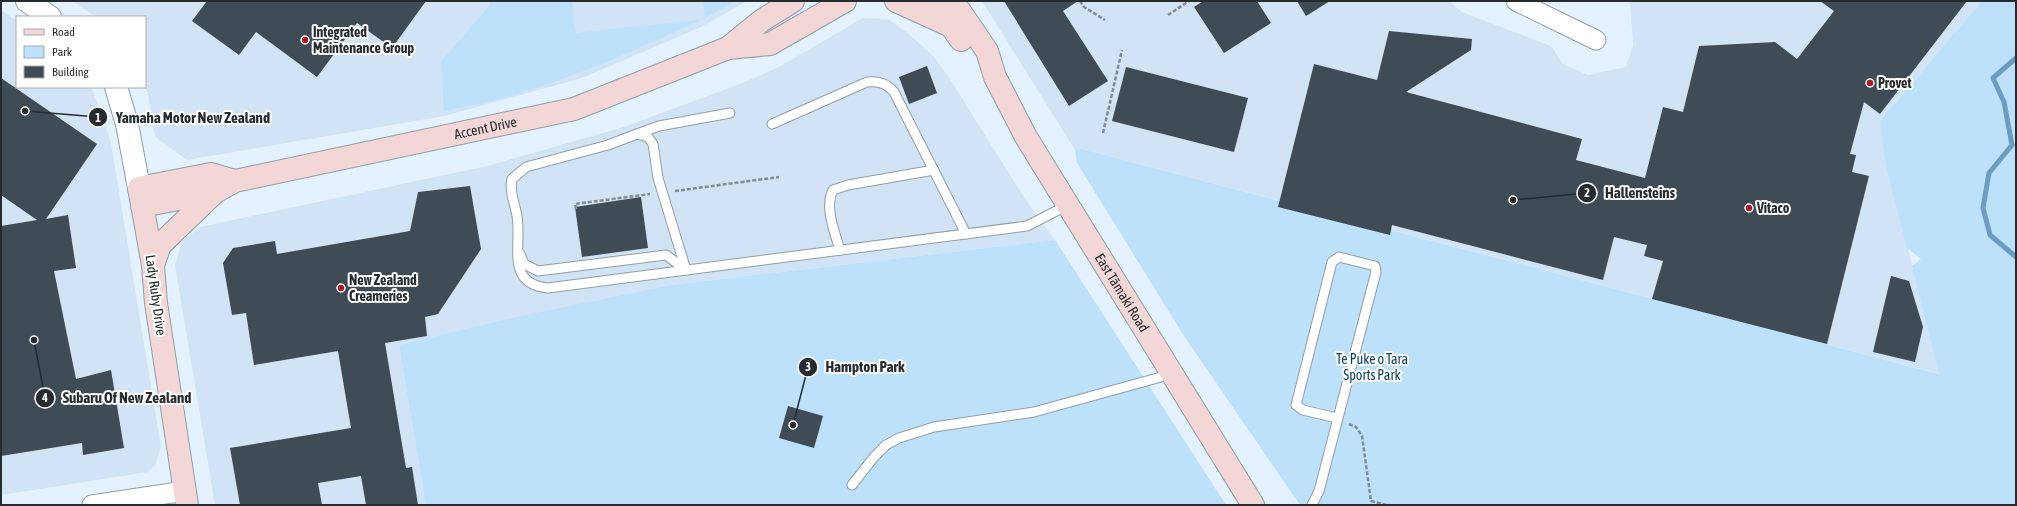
<svg xmlns="http://www.w3.org/2000/svg" width="2017" height="506" font-family="'Asap Condensed',sans-serif">
<style>
.built{fill:#d0e4f5}
.green{fill:#bde0fb}
.lines{fill:none;stroke-linecap:round;stroke-linejoin:round}
.stream{stroke:#6c9cc1;stroke-width:5}
.building{fill:#3f4b55}
.service-casing{stroke:#909ea9;stroke-width:11}
.minor-casing{stroke:#909ea9;stroke-width:21}
.tertiary-casing{stroke:#909ea9;stroke-width:24}
.secondary-casing{stroke:#909ea9;stroke-width:24}
.path{stroke:#828c94;stroke-width:2.5;stroke-dasharray:4 2;stroke-linecap:butt}
.service{stroke:#fff;stroke-width:9}
.minor{stroke:#fff;stroke-width:19}
.tertiary{stroke:#fff;stroke-width:22}
.secondary{stroke:#f3d6d6;stroke-width:22}
.poi-dot{fill:#ac1829;stroke:#fff;stroke-width:1.5}
.labels{text-anchor:middle;dominant-baseline:central;stroke-width:4;stroke-linejoin:round;paint-order:stroke}
.poi-label{font-size:14px;font-weight:bold;fill:#262b30;stroke:#fff;text-anchor:start}
.street-label{font-size:14px;fill:#262b30;stroke:#fff}
.park-label{font-size:14px;fill:#093e5e;stroke:#fff}
.leader{fill:none;stroke:#262b30;stroke-width:1.5}
.callout-dot{fill:#262b30;stroke:#fff;stroke-width:1.5}
.mark-label{font-size:12px;text-anchor:middle;font-weight:bold;fill:#fff}
.callout-label{font-size:15px;text-anchor:middle;font-weight:bold;fill:#262b30;stroke:#fff;stroke-width:4;stroke-linejoin:round;paint-order:stroke}
</style>
<rect width="100%" height="100%" fill="#e3f2fe"/>
<g class="built">
<polygon points="73,1 747,1 701,27 582,78 444,116 187,160 155,137 148,95 145,87 145,17 96,17"/>
<polygon points="982,1 1449,1 1462,12 1551,46 1563,64 1588,75 1626,67 1633,45 1630,1 1982,1 1880,121 1903,229 1940,374 1078,148 1075,150"/>
<polygon points="1,10 17,21 17,87 91,87 102,114 111,143 161,447 155,465 148,472 1,495"/>
<polygon points="863,18 888,19 910,35 933,56 948,76 1027,202 1055,240 671,285 399,345 426,505 215,505 175,265 182,241 200,227 487,166 624,127 745,82 777,68"/>
</g>
<g class="green">
<path d="M491,1H572L576,33L705,19L703,1H735C705,19 675,32 643,46C579,75 513,99 444,111L441,62L489,6Z"/>
<polygon points="1982,1 2016,1 2016,505 1300,505 1184,336 1077,163 1075,150 1078,148 1939,374 1912,266 1921,259 1907,248 1886,166 1880,121"/>
<polygon points="1055,240 1226,505 426,505 399,345 512,318 671,285"/>
</g>
<g class="lines">
<polyline class="stream" points="2016,58 1993,78 2004,102 2012,145 1989,173 1983,208 1990,235 2016,257"/>
</g>
<g class="building">
<polygon points="207,1 426,1 392,48 357,23 317,77 256,32 239,55 192,21"/>
<polygon points="1004,1 1078,1 1063,11 1108,81 1069,106"/>
<polygon points="1203,1 1257,1 1271,23 1224,53 1194,7"/>
<polygon points="1297,1 1330,1 1306,16"/>
<polygon points="1820,1 1967,1 1880,114 1864,102 1850,154 1856,155 1852,172 1869,176 1827,344 1652,299 1663,261 1644,256 1647,245 1614,237 1603,280 1392,225 1390,235 1278,207 1314,64 1377,80 1389,31 1472,39 1471,50 1406,92 1582,139 1576,160 1645,178 1663,107 1683,112 1699,46 1775,42 1797,59 1834,11"/>
<polygon points="927,66 937,93 909,104 899,77"/>
<polygon points="1126,67 1248,98 1234,152 1112,121"/>
<polygon points="1,78 97,144 46,219 68,215 76,268 54,271 76,379 111,370 124,448 83,455 82,443 1,456 1,226 37,220 1,195"/>
<polygon points="470,186 481,249 438,314 425,317 427,336 385,343 406,468 412,467 418,505 366,505 361,476 318,483 322,505 240,505 230,448 351,428 338,351 254,365 246,313 232,315 223,263 233,248 275,241 277,254 410,231 418,192"/>
<polygon points="641,197 648,248 582,257 575,207"/>
<polygon points="1891,276 1909,281 1923,327 1915,362 1873,352"/>
<polygon points="788,406 823,416 814,448 779,438"/>
</g>
<g class="lines">
<g class="service-casing">
<g id="service">
<path d="M772,124L867,82C879,81 886,83 894,92L966,234"/>
<polyline points="637,134 659,126 730,113"/>
<path d="M840,250C835,233 824,207 833,190L848,185L934,170"/>
<polyline points="520,254 524,264 538,271 666,255 686,270"/>
<path d="M686,270L658,178L653,144L648,137L637,134L608,145L526,167L512,179C509,192 515,204 517,216C522,246 505,284 548,288L1027,226L1068,205"/>
<polyline points="852,485 874,457 886,445 899,438 934,427 1034,412 1172,374"/>
<polyline points="1312,505 1319,491 1376,272 1375,266 1339,257 1332,262 1296,405 1303,410 1337,418"/>
</g>
</g>
<g class="minor-casing">
<g id="minor">
<polyline points="1516,1 1596,40"/>
<polyline points="92,505 185,491"/>
</g>
</g>
<g class="tertiary-casing">
<g id="tertiary">
<polyline points="27,1 50,17"/>
<polyline points="116,87 127,124 139,188"/>
</g>
</g>
<g class="secondary-casing">
<g id="secondary">
<polyline points="896,1 951,26"/>
<polyline points="933,1 961,40"/>
<path id="s1" d="M953,1L987,51L995,77L1026,137L1253,505"/>
<polyline points="728,48 761,21 793,1"/>
<path id="s2" d="M142,206L215,192L235,181L574,109L728,48L770,44L845,1"/>
<polyline points="153,265 160,245 215,192"/>
<polyline points="187,505 156,303 153,265 139,188 211,174 235,181"/>
</g>
</g>
<g class="path">
<polyline points="1080,1 1084,7 1105,20"/>
<polyline points="1168,15 1189,1"/>
<polyline points="1103,133 1122,50"/>
<polyline points="675,191 779,177"/>
<polyline points="576,209 575,204 650,194"/>
<polyline points="1349,424 1356,427 1362,436 1371,501 1387,505"/>
</g>
<use href="#service" class="service"/>
<use href="#minor" class="minor"/>
<use href="#tertiary" class="tertiary"/>
<use href="#secondary" class="secondary"/>
</g>
<g class="poi-dot">
<circle cx="305" cy="40" r="4"/>
<circle cx="1870" cy="83" r="4"/>
<circle cx="1749" cy="208" r="4"/>
<circle cx="341" cy="288" r="4"/>
</g>
<g class="labels">
<g class="poi-label">
<text x="313" y="32">Integrated<tspan x="313" dy="16">Maintenance Group</tspan></text>
<text x="1878" y="83">Provet</text>
<text x="1757" y="208">Vitaco</text>
<text x="349" y="280">New Zealand<tspan x="349" dy="16">Creameries</tspan></text>
</g>
<g class="street-label">
<text stroke="none"><textPath href="#s2" startOffset="353">Accent Drive</textPath></text>
<text stroke="none"><textPath href="#s1" startOffset="338">East Tāmaki Road</textPath></text>
<text transform="translate(156 295) rotate(82)">Lady Ruby Drive</text>
</g>
<g class="park-label">
<text x="1372" y="359">Te Puke o Tara<tspan x="1372" dy="16">Sports Park</tspan></text>
</g>
</g>
<path class="leader" d="M25 111L98 117M1513 200L1587 193M793 425L808 367M34 340L45 398"/>
<g class="callout-dot">
<circle cx="25" cy="111" r="4"/>
<circle cx="1513" cy="200" r="4"/>
<circle cx="793" cy="425" r="4"/>
<circle cx="34" cy="340" r="4"/>
<circle cx="98" cy="117" r="10"/>
<circle cx="1587" cy="193" r="10"/>
<circle cx="808" cy="367" r="10"/>
<circle cx="45" cy="398" r="10"/>
</g>
<g class="mark-label">
<text x="98" y="122">1</text>
<text x="1587" y="197">2</text>
<text x="808" y="371">3</text>
<text x="45" y="402">4</text>
</g>
<g class="callout-label">
<text x="193" y="123">Yamaha Motor New Zealand</text>
<text x="1640" y="198">Hallensteins</text>
<text x="865" y="372">Hampton Park</text>
<text x="127" y="403">Subaru Of New Zealand</text>
</g>
<rect width="2017" height="506" fill="none" stroke="#262b30" stroke-width="4"/>
<rect x="16" y="16" width="130" height="72" fill="#ffffff" stroke="#a8aaac"/>
<rect x="24" y="29" width="20" height="6" fill="#f3d6d6" stroke="#a8aaac"/>
<text x="52" y="36" font-size="12" fill="#262b30">Road</text>
<rect x="24" y="46" width="20" height="12" fill="#bde0fb" stroke="#a8aaac"/>
<text x="52" y="56" font-size="12" fill="#262b30">Park</text>
<rect x="24" y="66" width="20" height="12" fill="#3f4b55" stroke="#a8aaac"/>
<text x="52" y="76" font-size="12" fill="#262b30">Building</text>
</svg>
